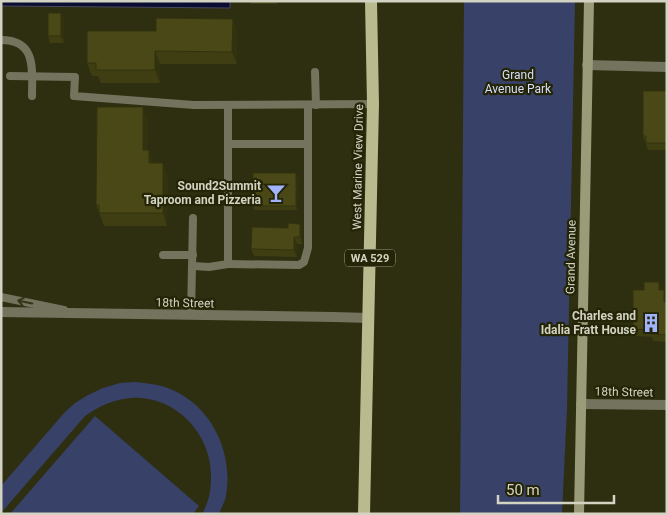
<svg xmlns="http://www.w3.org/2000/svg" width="668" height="515" font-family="Roboto,sans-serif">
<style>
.green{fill:#384167}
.water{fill:#0b0e32;stroke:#47495d}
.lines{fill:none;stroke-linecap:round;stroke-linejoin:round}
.lane{stroke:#73735e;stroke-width:8}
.street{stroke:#73735e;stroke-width:10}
.secondary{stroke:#9a9b79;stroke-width:10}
.primary{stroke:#b9ba8e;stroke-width:12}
.wall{fill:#3f3e13}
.shaded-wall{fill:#33320f}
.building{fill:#494816;stroke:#33320f}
.oneway{stroke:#343418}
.labels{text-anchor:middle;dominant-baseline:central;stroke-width:4.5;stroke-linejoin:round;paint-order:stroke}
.shield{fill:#242407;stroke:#9e9e8a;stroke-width:1}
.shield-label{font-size:11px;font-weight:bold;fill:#d2d3c2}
.park-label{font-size:12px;fill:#d7dffc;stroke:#242407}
.street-label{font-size:12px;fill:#d2d3c2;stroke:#242407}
.poi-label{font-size:12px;font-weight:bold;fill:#d2d3c2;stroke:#242407;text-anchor:end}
</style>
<rect width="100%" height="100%" fill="#2e2e11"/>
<g class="green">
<polygon points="464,1 575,1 567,409 562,514 460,514"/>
<path d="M135,382C145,383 155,384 165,387C210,402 234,451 226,496C225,502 221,508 219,514H202C209,502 211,490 211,477C212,434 175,395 131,398C114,399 98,407 85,416L1,513V486L65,412L75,403L88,395L103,388L120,383Z"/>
<polygon points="95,416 199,506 193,514 10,514"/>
</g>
<polygon class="water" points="1,1 230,1 230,8 1,6"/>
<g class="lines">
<g class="lane">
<path d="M1,40C37,40 32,70 32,96"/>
<polyline points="315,72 316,105"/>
<polyline points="10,76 75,77 74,96 194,105 373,104"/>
<polyline points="228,144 307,144"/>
<polyline points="163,255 193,255"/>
<polyline points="228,264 299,265 304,262 308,248 308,105"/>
<polyline points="193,266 209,267 228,264 228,105"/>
<polyline points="1,297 64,310"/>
<polyline points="191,315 193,218"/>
</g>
<g class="street">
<polyline points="587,65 667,67"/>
<polyline points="1,312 334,317 369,318"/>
<polyline points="581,404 667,405"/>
</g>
<polyline class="secondary" points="579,514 589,1"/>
<polyline class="primary" points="364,514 373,104 371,1"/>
</g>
<g class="wall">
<polygon points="250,1 277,1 277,4 251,4"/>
<polygon points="61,13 64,20 64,43 50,43 48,36"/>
<polygon points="237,32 237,64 160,64 160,83 101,83 98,76 92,76 87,63"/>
<polygon points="667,91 667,150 648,150 643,136"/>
<polygon points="148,120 147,150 149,150 154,163 168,176 167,226 104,226 96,205"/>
<polygon points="296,173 298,177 297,210 254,210 253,206"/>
<polygon points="300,224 302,231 302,244 297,244 297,257 254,256 251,249 288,228"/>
<polygon points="662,289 662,290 666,297 666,302 667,302 667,342 653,341 652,337 636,336 633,329 644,290"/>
</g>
<g class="shaded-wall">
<polygon points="61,13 64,20 64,43 61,36"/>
<polygon points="233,19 237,32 237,64 232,52"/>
<polygon points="155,51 160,64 160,83 155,70"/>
<polygon points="143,107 148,120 147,162 143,150"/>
<polygon points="149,150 154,162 154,176 149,163"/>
<polygon points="163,163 168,176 167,226 163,213"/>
<polygon points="296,173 298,177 297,210 296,206"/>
<polygon points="300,224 302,231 302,244 300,237"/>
<polygon points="294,237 297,244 297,257 294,250"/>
<polygon points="659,282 662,289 662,297 659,290"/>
<polygon points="664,290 666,297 666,309 664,302"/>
</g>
<g class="building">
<rect x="48" y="13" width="13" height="23"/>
<polygon points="156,18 233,19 232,52 155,51 155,70 96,70 96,63 87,63 87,31 156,31"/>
<polygon points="643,91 667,91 667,143 646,143 646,136 643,136"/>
<polygon points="97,107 143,107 143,150 149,150 149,163 163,163 163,213 99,213 99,205 96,205"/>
<rect x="253" y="173" width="43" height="33"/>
<polygon points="288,223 300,224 300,237 294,237 294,250 251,249 252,227 288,228"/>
<polygon points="644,282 659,282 659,290 664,290 664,302 667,302 667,335 651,334 651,330 633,329 633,290 644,290"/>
</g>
<defs><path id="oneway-shaft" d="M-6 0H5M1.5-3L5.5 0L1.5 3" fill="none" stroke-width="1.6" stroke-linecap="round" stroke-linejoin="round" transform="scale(1.25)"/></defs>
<use class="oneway" href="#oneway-shaft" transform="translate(25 302) rotate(-169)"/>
<defs>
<g id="bar-bare" transform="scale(1.5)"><path d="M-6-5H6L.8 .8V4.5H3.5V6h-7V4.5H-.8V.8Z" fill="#a1b3fd" stroke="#242407" stroke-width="2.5" paint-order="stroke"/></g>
<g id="building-bare" transform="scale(1.5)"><path d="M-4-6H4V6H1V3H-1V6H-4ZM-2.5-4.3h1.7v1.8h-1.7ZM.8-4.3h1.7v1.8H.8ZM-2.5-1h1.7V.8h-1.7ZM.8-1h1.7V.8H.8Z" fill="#a1b3fd" stroke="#242407" stroke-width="2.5" paint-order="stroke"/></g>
</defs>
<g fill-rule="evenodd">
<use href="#bar-bare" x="276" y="193"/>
<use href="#building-bare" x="651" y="323"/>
</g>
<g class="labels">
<rect class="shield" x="345" y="249.5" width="50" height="17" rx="4"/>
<g class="shield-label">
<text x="370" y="258">WA 529</text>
</g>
<g class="park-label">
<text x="518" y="75">Grand<tspan x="518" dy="14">Avenue Park</tspan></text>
</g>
<g class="street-label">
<text transform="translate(358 167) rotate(-89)">West Marine View Drive</text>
<text transform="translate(571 257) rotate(-89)">Grand Avenue</text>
<text transform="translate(185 303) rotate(1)">18th Street</text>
<text transform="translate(624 392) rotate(1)">18th Street</text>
</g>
<g class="poi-label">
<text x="261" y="186">Sound2Summit<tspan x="261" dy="14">Taproom and Pizzeria</tspan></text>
<text x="636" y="316">Charles and<tspan x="636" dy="14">Idalia Fratt House</tspan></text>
</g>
</g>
<rect width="668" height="515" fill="none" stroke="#d2d3c2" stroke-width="5"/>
<path d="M498 495v8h116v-8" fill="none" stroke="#d2d3c2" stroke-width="2.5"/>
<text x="506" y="495" font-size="15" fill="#d2d3c2" stroke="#242407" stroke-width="4" paint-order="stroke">50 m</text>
</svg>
